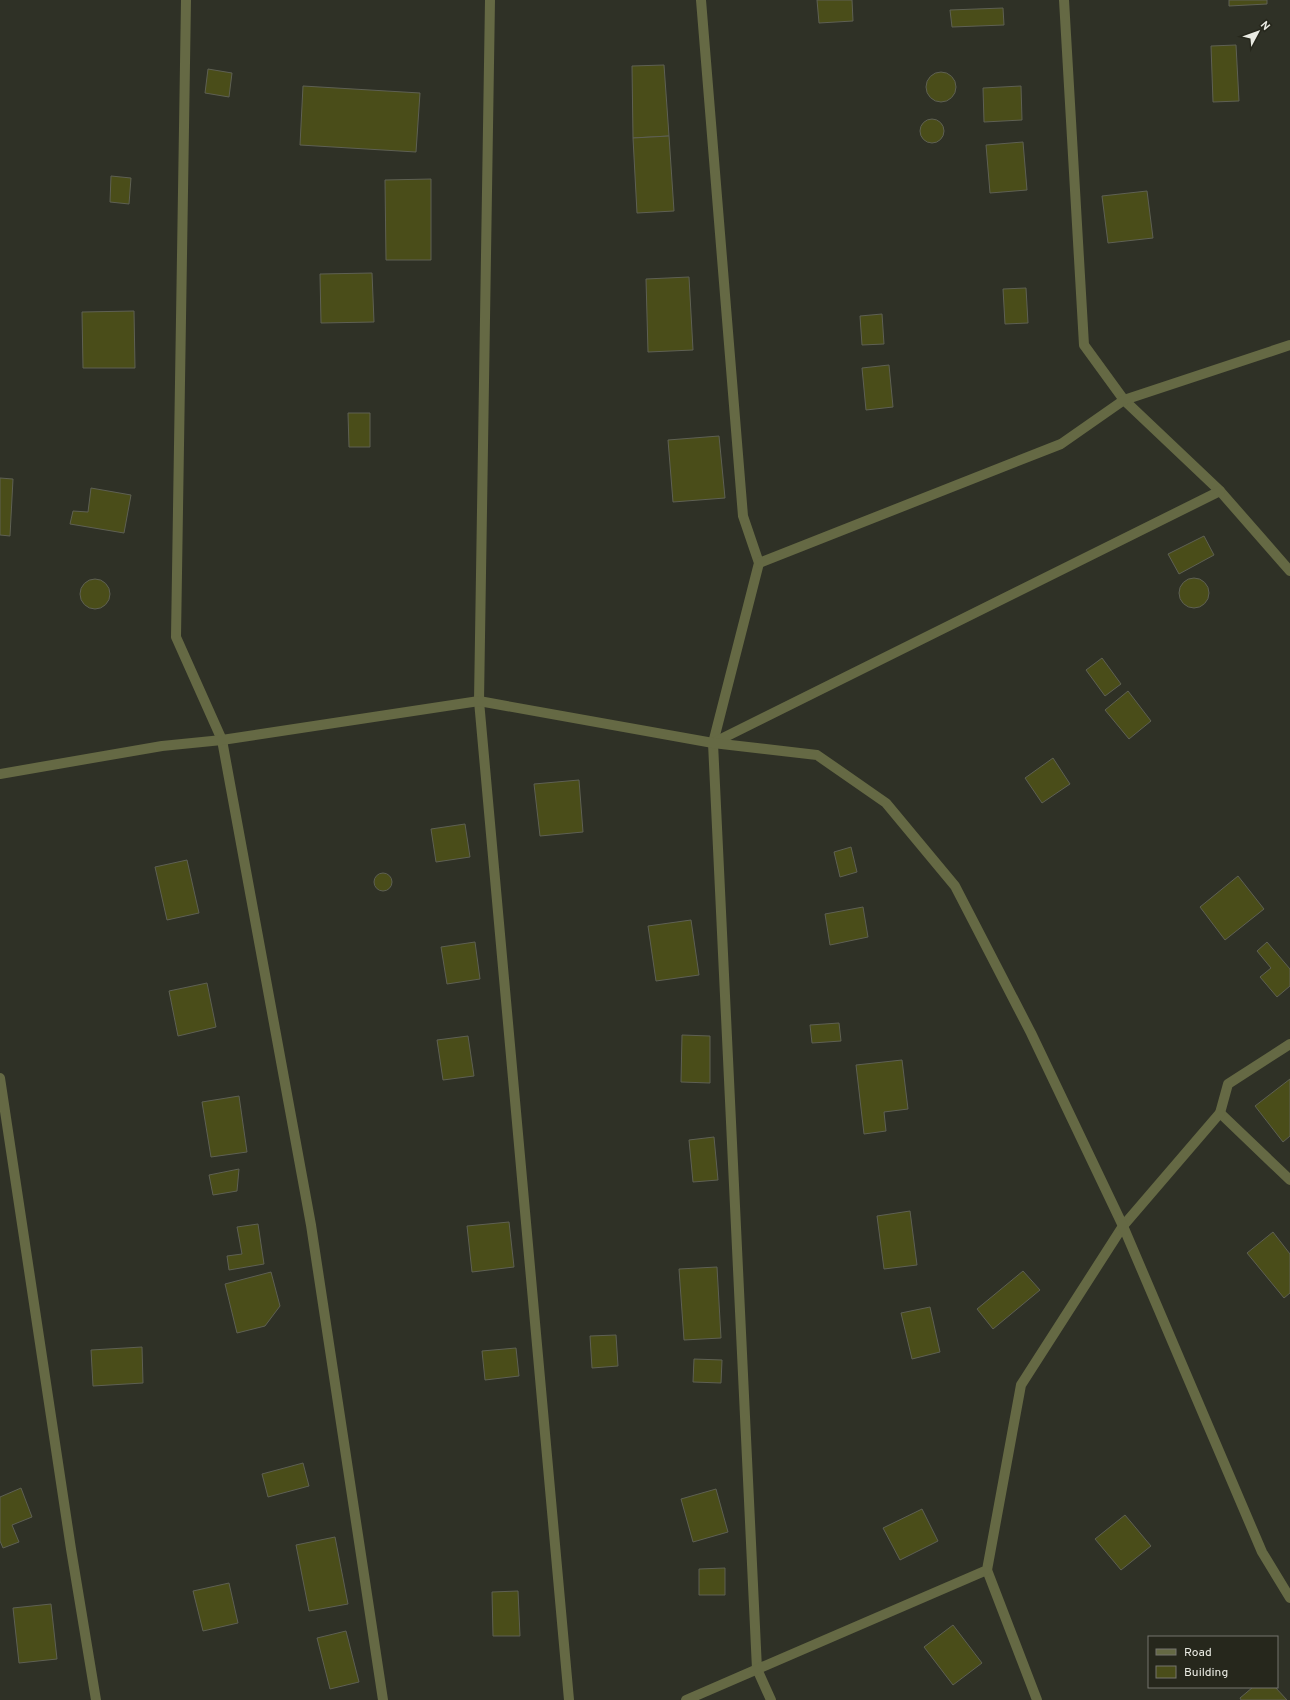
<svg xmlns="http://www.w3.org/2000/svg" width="1290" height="1700" font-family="Overpass,sans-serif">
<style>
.building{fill:#4a4d19;stroke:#5e6053}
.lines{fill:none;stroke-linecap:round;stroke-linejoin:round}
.minor{stroke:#656944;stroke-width:10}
.tertiary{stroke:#656944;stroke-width:10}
</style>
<rect width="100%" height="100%" fill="#2f3126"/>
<g class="building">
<polygon points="817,0 852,0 853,21 819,23"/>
<polygon points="1229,0 1267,0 1267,4 1229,6"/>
<polygon points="1003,8 1004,25 952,27 950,10"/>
<polygon points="1236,45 1239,101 1213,102 1211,46"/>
<polygon points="664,65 669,136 633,138 632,66"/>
<polygon points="208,69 232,73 229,97 205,93"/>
<circle cx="941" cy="87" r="15"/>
<polygon points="303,86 420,93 416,152 300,145"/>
<polygon points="1021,86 1022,120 984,122 983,88"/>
<circle cx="932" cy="131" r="12"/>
<polygon points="669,136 674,211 637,213 633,138"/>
<polygon points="1023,142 1027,190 990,193 986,145"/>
<polygon points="111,176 131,178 129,204 110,202"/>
<polygon points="431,179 431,260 386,260 385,180"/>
<polygon points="1147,191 1153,238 1108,243 1102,196"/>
<polygon points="372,273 374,322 321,323 320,274"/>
<polygon points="689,277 693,350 648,352 646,279"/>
<polygon points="1026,288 1028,323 1005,324 1003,289"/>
<polygon points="134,311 135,368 83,368 82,312"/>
<polygon points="882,314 884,344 862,345 860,316"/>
<polygon points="889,365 893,407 866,410 862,368"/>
<polygon points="348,413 370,413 370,447 349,447"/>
<polygon points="719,436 725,498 673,502 668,440"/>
<polygon points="0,478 13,479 10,536 0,535"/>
<polygon points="91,488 131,495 124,533 70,524 73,511 88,512"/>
<polygon points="1204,536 1214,555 1179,574 1168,554"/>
<circle cx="1194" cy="593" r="15"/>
<circle cx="95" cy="594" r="15"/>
<polygon points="1102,658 1121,684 1105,696 1086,670"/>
<polygon points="1128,691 1151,721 1129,739 1105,710"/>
<polygon points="1053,758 1070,784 1042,803 1025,778"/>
<polygon points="579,780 583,832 540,836 534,784"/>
<polygon points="465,824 470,857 436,862 431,829"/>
<polygon points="851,847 857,872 840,877 834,852"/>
<polygon points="187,860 199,913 167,920 155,867"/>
<circle cx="383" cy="882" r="9"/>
<polygon points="1238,876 1264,909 1225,940 1200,907"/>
<polygon points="863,907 868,937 830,945 825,914"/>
<polygon points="691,920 699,975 656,981 648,926"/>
<polygon points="475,942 480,979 447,984 441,947"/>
<polygon points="1267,942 1290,969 1290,986 1277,997 1260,977 1271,968 1257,951"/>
<polygon points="207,983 216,1027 178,1036 169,991"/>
<polygon points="839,1023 841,1041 812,1043 810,1025"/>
<polygon points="682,1035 710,1036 710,1083 681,1082"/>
<polygon points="468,1036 474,1076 443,1080 437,1040"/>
<polygon points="902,1060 908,1109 884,1112 886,1131 864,1134 856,1065"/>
<polygon points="1290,1079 1290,1136 1283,1142 1255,1106"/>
<polygon points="239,1096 247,1152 211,1157 202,1102"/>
<polygon points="714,1137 718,1180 693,1182 689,1140"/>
<polygon points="239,1169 237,1191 213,1195 209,1175"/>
<polygon points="910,1211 917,1265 884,1269 877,1216"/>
<polygon points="509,1222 514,1267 472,1272 467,1226"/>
<polygon points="258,1224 264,1264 229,1270 227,1256 242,1254 237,1227"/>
<polygon points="1273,1232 1290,1254 1290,1293 1284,1298 1247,1253"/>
<polygon points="717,1267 721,1338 684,1340 679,1269"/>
<polygon points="1023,1271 1040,1290 993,1329 977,1309"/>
<polygon points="271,1272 280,1306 265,1326 237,1333 225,1284"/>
<polygon points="930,1307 940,1352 912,1359 901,1313"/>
<polygon points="616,1335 618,1366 592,1368 590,1336"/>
<polygon points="142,1347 143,1383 93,1386 91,1350"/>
<polygon points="516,1348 519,1376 485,1380 482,1351"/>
<polygon points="694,1359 722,1360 721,1383 693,1382"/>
<polygon points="303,1463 309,1486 268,1497 262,1474"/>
<polygon points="21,1488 32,1517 12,1525 19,1542 3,1548 0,1541 0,1497"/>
<polygon points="716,1489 728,1532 693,1542 681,1499"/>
<polygon points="922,1509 938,1541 900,1560 883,1528"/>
<polygon points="1125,1515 1151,1546 1121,1570 1095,1539"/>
<polygon points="335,1537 348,1604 309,1611 296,1545"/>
<polygon points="725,1568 725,1595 699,1595 699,1569"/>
<polygon points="229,1583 238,1623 203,1631 193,1591"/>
<polygon points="518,1591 520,1636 493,1636 492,1592"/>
<polygon points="51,1604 57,1659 19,1663 13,1608"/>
<polygon points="953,1625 982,1663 953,1685 924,1647"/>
<polygon points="346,1631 359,1682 330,1689 317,1638"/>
<polygon points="1253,1687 1275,1687 1287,1700 1241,1700 1240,1698"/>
</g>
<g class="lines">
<g class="minor">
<polyline points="186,0 176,637 222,740 311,1225 383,1700"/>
<polyline points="490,0 479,701 569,1700"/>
<polyline points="701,0 743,516 759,563 713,743 757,1669 771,1700"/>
<polyline points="1064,0 1084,345 1124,400 1220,491 1290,571"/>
<polyline points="759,563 1061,444 1124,400 1290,345"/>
<polyline points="713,743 1220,491"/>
<polyline points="0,1078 71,1549 96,1700"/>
<polyline points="1220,1113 1290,1180"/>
<polyline points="987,1570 1037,1700"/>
<polyline points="686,1700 987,1570 1021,1385 1123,1226 1220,1113 1228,1084 1290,1044"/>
</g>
<polyline class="tertiary" points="0,774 162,746 222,740 479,701 713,743 817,755 886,803 955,886 1031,1033 1123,1226 1262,1552 1290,1598"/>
</g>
<rect x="1148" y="1636" width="130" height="52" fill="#26271c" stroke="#74756c"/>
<rect x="1156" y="1649" width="20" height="6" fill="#656944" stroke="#74756c"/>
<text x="1184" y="1656" font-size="12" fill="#eaebe3">Road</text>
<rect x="1156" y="1666" width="20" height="12" fill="#4a4d19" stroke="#74756c"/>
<text x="1184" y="1676" font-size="12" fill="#eaebe3">Building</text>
<g transform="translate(1258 32) rotate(49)" stroke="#26271c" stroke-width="3" paint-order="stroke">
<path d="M0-3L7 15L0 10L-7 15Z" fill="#eaebe3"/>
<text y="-6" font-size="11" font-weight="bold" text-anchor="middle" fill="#eaebe3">N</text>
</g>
</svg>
